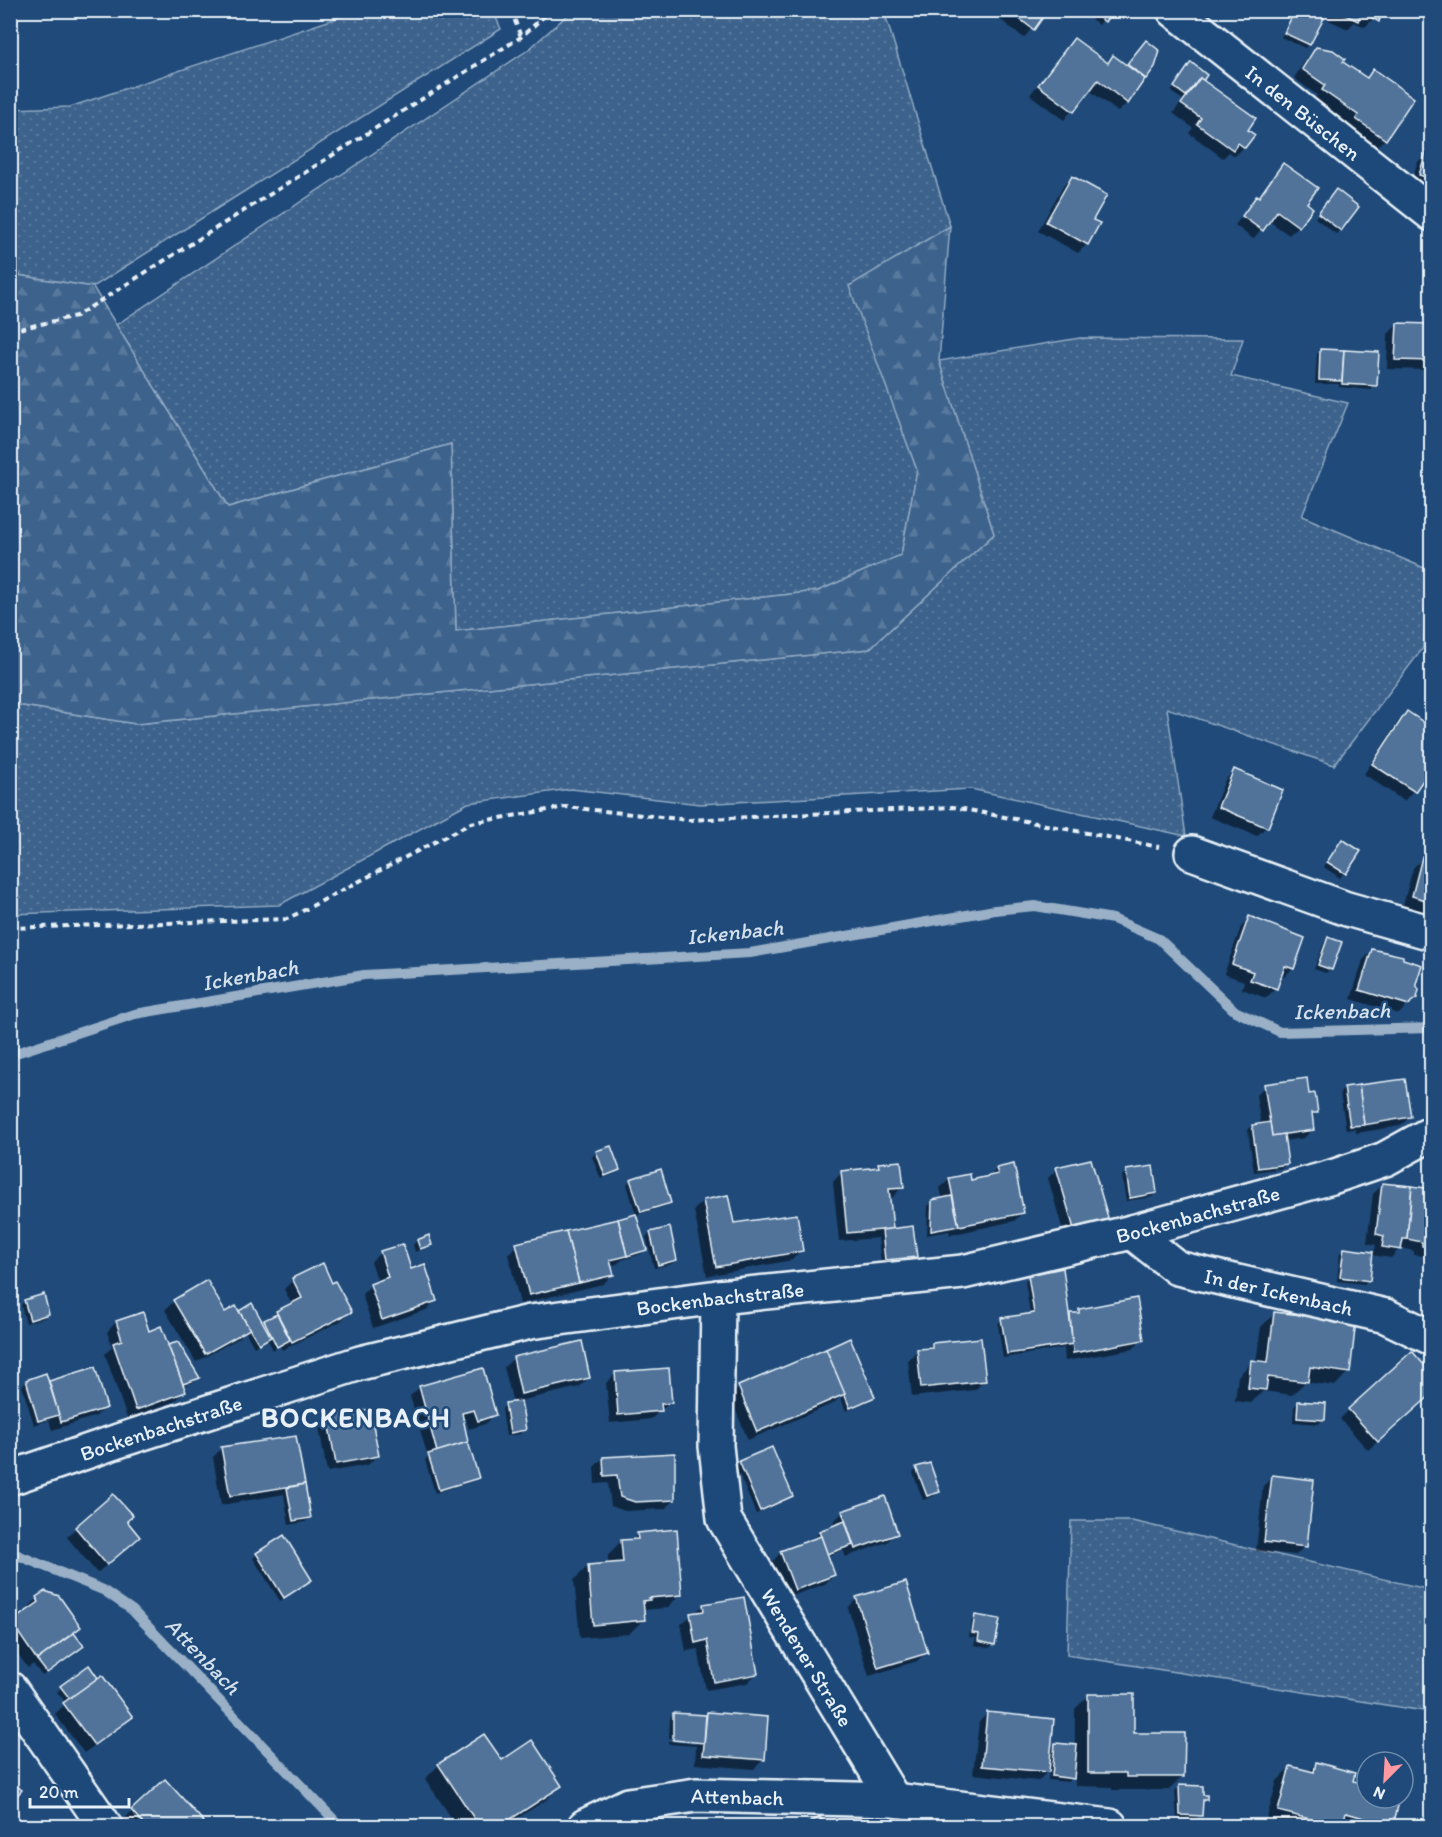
<svg xmlns="http://www.w3.org/2000/svg" width="1442" height="1837" font-family="Itim,sans-serif">
<style>
.grass{fill:url(#grass-dots);stroke:#92aac2;stroke-width:1.5}
.forest{fill:url(#forest-firs);stroke:#92aac2;stroke-width:1.5}
.shadow{fill:#0007}
.lines{fill:none;stroke-linecap:round;stroke-linejoin:round}
.stream{stroke:#9ab0c7;stroke-width:10}
.building{fill:#517399;stroke:#e8f1f8;stroke-width:1.5}
.minor-casing{stroke:#e8f1f8;stroke-width:38}
.path{stroke:#e8f1f8;stroke-width:4;stroke-dasharray:6 4.5;stroke-linecap:butt}
.minor{stroke:#1f4a7a;stroke-width:33}
.labels{text-anchor:middle;dominant-baseline:central;stroke-width:5;stroke-linejoin:round;paint-order:stroke}
.street-label{font-size:21px;fill:#e8f1f8;stroke:#1f4a7a}
.water-label{font-size:22px;font-style:italic;fill:#d4e1ec;stroke:#1f4a7a}
.district-label{font-size:27px;font-weight:bold;letter-spacing:1.5px;fill:#e8f1f8;stroke:#1f4a7a}
</style>
<defs>
<pattern id="grass-dots" width="8" height="8" patternUnits="userSpaceOnUse" patternTransform="scale(1.5)"><rect width="8" height="8" fill="#3c628c"/><path d="M2 2h.1M6 6h.1" fill="none" stroke="#58799d" stroke-width="1.8" stroke-linecap="round"/></pattern>
<pattern id="forest-firs" width="22" height="20" patternUnits="userSpaceOnUse" patternTransform="scale(1.5)"><rect width="22" height="20" fill="#3c628c"/><path d="M5 1l3.5 6h-7zM16 11l3.5 6h-7z" fill="#58799d"/></pattern>
</defs>
<rect width="100%" height="100%" fill="#1f4a7a"/>
<filter id="ink" filterUnits="userSpaceOnUse"><feTurbulence type="fractalNoise" baseFrequency=".0167" numOctaves="2"/><feDisplacementMap in="SourceGraphic" scale="12" xChannelSelector="R" yChannelSelector="G"/><feConvolveMatrix kernelMatrix="1 2 1 2 8 2 1 2 1" color-interpolation-filters="sRGB"/></filter>
<g filter="url(#ink)">
<g class="grass">
<polygon points="358,11 493,11 501,29 93,287 11,274 10,109 70,107"/>
<polygon points="572,11 884,11 950,226 850,286 917,470 901,555 818,591 456,631 451,444 228,507 116,325 528,50"/>
<polygon points="1080,338 1243,339 1231,376 1348,403 1302,516 1429,570 1423,648 1334,765 1167,708 1186,836 971,789 700,804 571,789 468,803 279,905 11,914 10,704 136,724 869,649 994,534 939,361"/>
<polygon points="1071,1521 1132,1521 1431,1590 1431,1712 1067,1655"/>
</g>
<polygon class="forest" points="950,226 939,361 994,534 869,649 136,724 11,704 11,274 93,287 228,507 451,444 456,631 818,591 901,555 917,470 849,286"/>
<g class="shadow">
<polygon points="988,10 1046,10 1024,38"/>
<polygon points="1080,10 1111,10 1099,25"/>
<polygon points="1295,10 1378,10 1374,18 1365,27 1354,22 1348,29 1322,17 1309,44 1305,48 1281,37"/>
<polygon points="1074,40 1107,64 1114,57 1126,66 1142,46 1153,66 1127,103 1118,112 1089,90 1064,120 1030,95 1065,49"/>
<polygon points="1316,49 1341,62 1365,79 1373,71 1385,139 1376,148 1348,128 1350,125 1314,100 1317,95 1294,78 1307,58"/>
<polygon points="1187,68 1205,75 1201,81 1245,130 1244,147 1235,156 1229,152 1223,158 1189,133 1193,128 1173,113 1183,100 1171,92"/>
<polygon points="1426,154 1432,155 1432,194 1411,185 1417,163"/>
<polygon points="1283,165 1305,203 1298,226 1289,235 1269,221 1253,239 1235,225"/>
<polygon points="1072,177 1091,220 1087,244 1078,253 1038,231 1063,186"/>
<polygon points="1332,195 1340,230 1336,234 1315,218"/>
<polygon points="1397,325 1432,326 1432,370 1387,369 1388,334"/>
<polygon points="1321,350 1377,354 1376,385 1371,390 1339,387 1339,384 1315,384 1317,354"/>
<polygon points="1407,713 1432,764 1413,791 1404,801 1364,774 1398,722"/>
<polygon points="1234,771 1266,827 1257,836 1210,817 1225,780"/>
<polygon points="1338,845 1359,852 1340,878 1324,867"/>
<polygon points="1432,851 1432,914 1403,905 1413,868 1422,859 1428,861"/>
<polygon points="1250,918 1293,968 1284,977 1280,976 1276,988 1266,998 1242,989 1244,981 1224,974 1241,927"/>
<polygon points="1328,938 1330,969 1326,973 1314,969 1324,943"/>
<polygon points="1372,951 1415,997 1399,1014 1351,999 1363,960"/>
<polygon points="1265,1086 1308,1095 1316,1112 1311,1117 1313,1129 1304,1138 1283,1141 1287,1163 1282,1168 1254,1172 1248,1130 1252,1126 1261,1125 1256,1095"/>
<polygon points="1345,1088 1410,1117 1400,1126 1356,1133 1355,1129 1346,1130 1340,1093"/>
<polygon points="610,1147 618,1170 614,1174 601,1179 592,1157 596,1153"/>
<polygon points="879,1165 902,1187 893,1197 889,1197 892,1230 915,1257 911,1261 881,1264 878,1238 839,1241 833,1182 842,1172 874,1169"/>
<polygon points="997,1169 1023,1212 1014,1221 950,1235 949,1231 927,1235 928,1206 933,1202 943,1200 940,1188 950,1179 970,1181 989,1177"/>
<polygon points="1057,1169 1108,1220 1065,1238 1048,1178"/>
<polygon points="1127,1172 1156,1192 1152,1197 1126,1201 1122,1176"/>
<polygon points="631,1180 670,1202 666,1206 636,1215 627,1184"/>
<polygon points="1382,1185 1432,1191 1432,1264 1422,1263 1423,1256 1414,1255 1414,1251 1400,1248 1391,1258 1371,1255 1368,1280 1364,1284 1337,1281 1340,1253 1345,1249 1374,1253 1376,1245 1367,1243 1373,1194"/>
<polygon points="703,1201 733,1225 801,1250 792,1260 707,1276 694,1210"/>
<polygon points="650,1233 676,1259 672,1264 654,1268 646,1237"/>
<polygon points="417,1241 431,1244 426,1248 415,1252 413,1245"/>
<polygon points="517,1245 646,1250 641,1254 622,1260 617,1264 610,1266 612,1275 603,1284 520,1304 508,1254"/>
<polygon points="402,1246 410,1271 436,1301 426,1310 373,1328 362,1294 371,1285 378,1282 371,1262 380,1253"/>
<polygon points="322,1265 332,1285 350,1312 341,1321 282,1350 280,1346 273,1350 267,1338 254,1347 245,1331 239,1338 196,1362 165,1310 174,1301 225,1314 239,1313 262,1324 277,1312 292,1305 284,1289 293,1280"/>
<polygon points="1029,1277 1066,1315 1075,1314 1079,1310 1142,1340 1133,1349 1065,1361 1064,1348 1003,1358 998,1324 1002,1319 1030,1315 1025,1281"/>
<polygon points="25,1301 48,1314 44,1318 26,1323 21,1305"/>
<polygon points="142,1313 149,1333 167,1347 198,1378 194,1382 182,1386 184,1392 175,1401 127,1418 105,1354 112,1347 107,1332 116,1322"/>
<polygon points="1275,1313 1348,1372 1335,1386 1305,1382 1292,1395 1263,1391 1251,1403 1235,1401 1238,1376 1252,1362 1256,1362 1261,1327"/>
<polygon points="849,1340 874,1397 869,1401 846,1411 840,1397 834,1403 748,1440 730,1397 739,1388"/>
<polygon points="932,1344 984,1381 975,1390 912,1397 908,1360 917,1351 927,1350"/>
<polygon points="514,1358 589,1378 579,1387 519,1401 524,1429 520,1434 506,1436 502,1409 506,1405 513,1403 504,1367"/>
<polygon points="615,1374 671,1402 651,1419 610,1423 606,1383"/>
<polygon points="27,1381 48,1384 50,1383 105,1407 96,1416 52,1430 49,1420 34,1425 22,1386"/>
<polygon points="420,1387 494,1414 485,1424 469,1429 465,1418 461,1419 478,1477 473,1481 435,1493 425,1460 428,1457 410,1396"/>
<polygon points="1432,1393 1368,1450 1340,1419 1349,1410"/>
<polygon points="1298,1403 1323,1419 1319,1424 1293,1422 1294,1407"/>
<polygon points="328,1418 377,1456 368,1465 327,1472 319,1427"/>
<polygon points="295,1437 309,1518 305,1522 289,1525 284,1494 221,1505 213,1457 222,1448"/>
<polygon points="603,1458 674,1499 665,1509 625,1511 611,1506 608,1483 595,1484 594,1467"/>
<polygon points="740,1463 791,1496 787,1500 756,1514 736,1467"/>
<polygon points="917,1469 938,1492 934,1496 923,1500 913,1473"/>
<polygon points="1272,1477 1305,1546 1296,1555 1256,1551 1263,1486"/>
<polygon points="884,1498 896,1533 887,1542 846,1557 843,1550 827,1556 834,1575 825,1584 786,1598 772,1562 781,1552 817,1539 816,1536 820,1532 835,1526 833,1522 843,1512"/>
<polygon points="125,1522 129,1546 97,1573 67,1537 76,1528"/>
<polygon points="638,1534 681,1594 667,1608 642,1610 643,1620 629,1634 580,1638 574,1580 588,1566 608,1564 608,1555 621,1541 632,1541"/>
<polygon points="257,1554 306,1584 280,1601 253,1558"/>
<polygon points="857,1598 926,1652 917,1661 869,1676 848,1608"/>
<polygon points="37,1599 79,1627 73,1634 82,1646 42,1676 33,1664 28,1668 10,1643 10,1625 30,1611 28,1608"/>
<polygon points="703,1606 756,1674 747,1683 706,1690 698,1649 686,1651 681,1624"/>
<polygon points="976,1617 994,1644 989,1648 974,1645 976,1638 969,1637 972,1621"/>
<polygon points="61,1688 131,1717 122,1726 84,1753 55,1714 66,1703 57,1692"/>
<polygon points="1089,1695 1183,1776 1169,1790 1112,1790 1112,1787 1075,1786 1075,1776 1068,1782 1048,1780 1049,1770 1038,1781 973,1774 979,1722 988,1713 1050,1750 1056,1744 1075,1746 1075,1709"/>
<polygon points="707,1713 764,1759 754,1769 695,1764 696,1746 669,1744 669,1741 696,1744 696,1741 669,1738 670,1718 674,1714 704,1716"/>
<polygon points="501,1762 560,1786 546,1800 505,1826 457,1826 425,1779 439,1765"/>
<polygon points="1317,1764 1352,1782 1367,1786 1367,1798 1399,1798 1392,1825 1272,1826 1265,1825 1277,1781 1290,1768 1308,1772"/>
<polygon points="165,1781 201,1822 197,1826 128,1826 123,1820"/>
<polygon points="1180,1786 1206,1799 1201,1804 1200,1815 1196,1819 1177,1818 1175,1791"/>
</g>
<g class="lines">
<g class="stream">
<polyline points="10,1055 135,1014 364,975 750,953 995,910 1035,906 1113,919 1159,939 1235,1011 1280,1032 1432,1028"/>
<polyline points="10,1552 103,1590 132,1610 340,1826"/>
</g>
</g>
<g class="building">
<polygon points="1008,10 1048,10 1034,30"/>
<polygon points="1089,10 1113,10 1105,22"/>
<polygon points="1295,10 1308,10 1324,18 1310,45 1284,33"/>
<polygon points="1335,10 1379,10 1376,18 1380,19 1379,22 1362,12 1358,21"/>
<polygon points="1074,38 1108,63 1113,55 1145,79 1128,104 1098,80 1074,112 1038,85"/>
<polygon points="1146,40 1160,51 1155,67 1146,79 1127,64"/>
<polygon points="1316,47 1333,50 1345,59 1343,62 1367,78 1373,69 1414,98 1386,140 1356,119 1358,115 1322,90 1325,85 1302,69"/>
<polygon points="1191,62 1207,75 1203,81 1200,78 1186,96 1174,87"/>
<polygon points="1200,78 1256,118 1248,130 1255,135 1245,148 1238,143 1233,150 1197,124 1201,118 1181,104"/>
<polygon points="1426,152 1432,154 1432,179 1419,175"/>
<polygon points="1283,163 1318,188 1307,203 1313,208 1299,227 1277,211 1263,231 1242,216 1257,195 1259,197"/>
<polygon points="1072,176 1107,195 1093,220 1100,223 1088,245 1046,222"/>
<polygon points="1336,189 1359,207 1341,231 1318,213"/>
<polygon points="1397,323 1432,324 1432,361 1395,360"/>
<polygon points="1320,349 1344,350 1342,381 1319,380"/>
<polygon points="1344,350 1379,352 1377,386 1342,384"/>
<polygon points="1407,711 1432,728 1432,767 1415,792 1372,764"/>
<polygon points="1234,769 1283,790 1268,828 1218,807"/>
<polygon points="1342,839 1361,851 1346,874 1327,862"/>
<polygon points="1422,857 1432,860 1432,902 1412,896"/>
<polygon points="1249,916 1305,938 1294,969 1285,966 1277,989 1250,980 1253,972 1232,964"/>
<polygon points="1328,937 1342,942 1332,970 1318,965"/>
<polygon points="1372,949 1403,956 1403,959 1422,965 1416,984 1419,990 1417,998 1411,1002 1409,1005 1359,990"/>
<polygon points="1307,1078 1309,1094 1315,1093 1318,1113 1312,1113 1314,1130 1272,1136 1264,1084"/>
<polygon points="1405,1079 1411,1117 1364,1125 1359,1085"/>
<polygon points="1359,1085 1364,1125 1350,1126 1344,1087"/>
<polygon points="1270,1122 1272,1136 1284,1134 1288,1164 1258,1168 1252,1125"/>
<polygon points="611,1146 620,1170 605,1176 596,1151"/>
<polygon points="1091,1159 1109,1221 1074,1229 1056,1167"/>
<polygon points="901,1161 904,1188 889,1189 893,1229 847,1233 841,1171 879,1167 878,1163"/>
<polygon points="1014,1164 1024,1213 959,1226 949,1178 970,1174 971,1180 998,1174 996,1168"/>
<polygon points="1153,1166 1157,1193 1130,1198 1126,1170"/>
<polygon points="661,1169 671,1203 641,1212 630,1179"/>
<polygon points="1382,1183 1412,1186 1407,1239 1403,1239 1401,1250 1382,1247 1384,1236 1376,1234"/>
<polygon points="1412,1186 1432,1189 1432,1255 1431,1248 1422,1246 1422,1242 1407,1239"/>
<polygon points="728,1195 734,1223 797,1214 803,1251 716,1267 703,1200"/>
<polygon points="952,1196 959,1226 931,1231 932,1200"/>
<polygon points="636,1214 647,1250 627,1256 618,1219"/>
<polygon points="618,1219 627,1256 610,1260 614,1275 579,1283 566,1231"/>
<polygon points="913,1226 917,1257 885,1260 882,1230"/>
<polygon points="670,1227 677,1260 658,1265 650,1232"/>
<polygon points="566,1231 579,1283 529,1295 516,1243"/>
<polygon points="429,1235 432,1245 420,1249 417,1240"/>
<polygon points="403,1244 411,1269 425,1264 437,1301 382,1320 370,1284 388,1277 380,1251"/>
<polygon points="1344,1248 1373,1252 1370,1281 1340,1277"/>
<polygon points="323,1263 332,1283 335,1281 352,1312 292,1342 276,1311 302,1298 292,1278"/>
<polygon points="1063,1268 1073,1344 1007,1354 1001,1318 1034,1313 1028,1275"/>
<polygon points="207,1280 225,1312 236,1306 250,1329 205,1354 173,1300"/>
<polygon points="44,1294 49,1314 30,1320 24,1300"/>
<polygon points="1137,1298 1144,1340 1073,1353 1070,1313 1079,1313 1079,1309"/>
<polygon points="252,1303 271,1337 259,1344 239,1311"/>
<polygon points="143,1312 149,1331 161,1326 186,1392 136,1410 113,1343 122,1340 116,1321"/>
<polygon points="1274,1312 1356,1321 1350,1373 1310,1367 1308,1382 1268,1377 1266,1390 1248,1388 1251,1360 1268,1362"/>
<polygon points="277,1314 290,1340 277,1347 264,1320"/>
<polygon points="850,1338 875,1397 850,1408 826,1349"/>
<polygon points="981,1338 986,1381 921,1388 917,1349 932,1348 932,1343"/>
<polygon points="582,1341 590,1378 521,1394 513,1357"/>
<polygon points="178,1342 200,1378 183,1384 168,1345"/>
<polygon points="826,1349 845,1394 757,1432 738,1386"/>
<polygon points="1412,1351 1432,1374 1432,1394 1378,1442 1348,1409"/>
<polygon points="95,1367 107,1408 61,1422 49,1381"/>
<polygon points="483,1368 496,1415 478,1421 474,1410 462,1413 468,1442 437,1452 419,1386"/>
<polygon points="669,1368 672,1403 661,1404 662,1411 618,1415 615,1372"/>
<polygon points="46,1373 59,1415 38,1421 26,1380"/>
<polygon points="521,1401 526,1430 510,1433 505,1403"/>
<polygon points="1298,1401 1326,1403 1325,1420 1297,1418"/>
<polygon points="370,1409 379,1456 336,1464 327,1416"/>
<polygon points="296,1436 305,1484 230,1496 221,1447"/>
<polygon points="468,1442 479,1478 439,1490 428,1454"/>
<polygon points="772,1447 793,1496 760,1511 739,1461"/>
<polygon points="675,1453 675,1500 635,1502 620,1497 617,1475 604,1476 603,1457"/>
<polygon points="930,1463 940,1492 927,1496 916,1467"/>
<polygon points="1272,1475 1314,1480 1307,1547 1264,1542"/>
<polygon points="305,1484 311,1518 293,1521 287,1488"/>
<polygon points="113,1494 133,1516 127,1521 140,1537 107,1565 75,1527"/>
<polygon points="885,1496 898,1534 855,1549 842,1511"/>
<polygon points="845,1521 853,1545 827,1554 819,1531"/>
<polygon points="677,1529 682,1595 649,1598 650,1600 643,1601 645,1620 593,1625 588,1565 623,1562 621,1540 638,1539 637,1533"/>
<polygon points="284,1535 312,1580 284,1598 256,1553"/>
<polygon points="821,1536 835,1575 795,1590 780,1551"/>
<polygon points="906,1582 928,1653 878,1668 856,1597"/>
<polygon points="45,1591 59,1596 81,1627 37,1660 11,1622 39,1602 36,1597"/>
<polygon points="744,1597 758,1674 714,1682 707,1640 695,1643 690,1613 704,1611 703,1604"/>
<polygon points="975,1615 1000,1619 995,1645 978,1641 979,1634 972,1633"/>
<polygon points="74,1633 84,1646 47,1673 37,1660"/>
<polygon points="89,1665 98,1678 70,1699 60,1686"/>
<polygon points="102,1675 133,1717 94,1745 63,1703"/>
<polygon points="1088,1694 1134,1694 1134,1733 1185,1733 1184,1777 1126,1777 1126,1773 1088,1773"/>
<polygon points="707,1712 768,1717 765,1760 703,1755"/>
<polygon points="987,1712 1054,1719 1049,1772 982,1766"/>
<polygon points="673,1713 706,1715 704,1743 673,1740"/>
<polygon points="484,1734 502,1760 532,1740 562,1786 500,1826 479,1826 438,1764"/>
<polygon points="1055,1743 1077,1745 1074,1779 1052,1776"/>
<polygon points="1316,1762 1355,1773 1353,1781 1367,1784 1367,1798 1400,1798 1393,1826 1346,1813 1342,1826 1337,1826 1278,1811 1290,1766 1314,1772"/>
<polygon points="165,1779 204,1822 199,1826 145,1826 131,1810"/>
<polygon points="10,1780 22,1790 10,1803"/>
<polygon points="1179,1785 1203,1786 1203,1795 1207,1795 1207,1800 1203,1800 1202,1816 1180,1815"/>
<polygon points="820,1817 826,1826 803,1826"/>
</g>
<g class="lines">
<g class="minor-casing">
<g id="minor">
<path id="s1" d="M1174,10L1432,214"/>
<polyline points="1192,853 1347,909 1432,933"/>
<path id="s2" d="M1132,1232L1177,1268L1386,1316L1432,1338"/>
<path id="s3" d="M718,1297L716,1446L724,1519L894,1800"/>
<path id="s4" d="M10,1478L121,1440L360,1363L530,1322L718,1297L963,1272L1132,1232L1332,1177L1385,1159L1432,1133"/>
<polyline points="10,1689 105,1826"/>
<path id="s5" d="M585,1826L628,1805L696,1795L894,1800L1110,1826"/>
</g>
</g>
<g class="path">
<polyline points="511,10 521,37"/>
<polyline points="10,331 76,316 521,37 551,10"/>
<polyline points="10,928 287,919 471,823 566,807 689,820 953,807 1159,847"/>
</g>
<use href="#minor" class="minor"/>
</g>
</g>
<g class="labels">
<g class="street-label">
<text stroke="none"><textPath href="#s1" startOffset="165">In den Büschen</textPath></text>
<text stroke="none"><textPath href="#s4" startOffset="1221">Bockenbachstraße</textPath></text>
<text stroke="none"><textPath href="#s2" startOffset="162">In der Ickenbach</textPath></text>
<text stroke="none"><textPath href="#s4" startOffset="735">Bockenbachstraße</textPath></text>
<text stroke="none"><textPath href="#s4" startOffset="159">Bockenbachstraße</textPath></text>
<text stroke="none"><textPath href="#s3" startOffset="384">Wendener Straße</textPath></text>
<text stroke="none"><textPath href="#s5" startOffset="158">Attenbach</textPath></text>
</g>
<g class="water-label">
<text transform="translate(735 932) rotate(-6)">Ickenbach</text>
<text transform="translate(250 975) rotate(-10)">Ickenbach</text>
<text transform="translate(1342 1011) rotate(-1)">Ickenbach</text>
<text transform="translate(203 1656) rotate(46)">Attenbach</text>
</g>
<g class="district-label">
<text x="356" y="1417">BOCKENBACH</text>
</g>
</g>
<rect width="1442" height="1837" fill="none" stroke="#1f4a7a" stroke-width="36"/>
<rect x="18" y="18" width="1406" height="1801" fill="none" stroke="#e8f1f8" stroke-width="2" filter="url(#ink)"/>
<g transform="translate(1385 1780) rotate(204)"><circle r="28" fill="#1f4a7a" stroke="#6f8dac" stroke-width="1.5"/>
<path d="M0-4.5L10 22L0 15L-10 22Z" fill="#ff9aa2"/>
<text y="-9" font-size="16" font-weight="bold" text-anchor="middle" fill="#e8f1f8">N</text>
</g>
<path d="M30 1798v9h99v-9" fill="none" stroke="#e8f1f8" stroke-width="3"/>
<text x="39" y="1798" font-size="18" fill="#e8f1f8" stroke="#1f4a7a" stroke-width="4.5" paint-order="stroke">20 m</text>
</svg>
